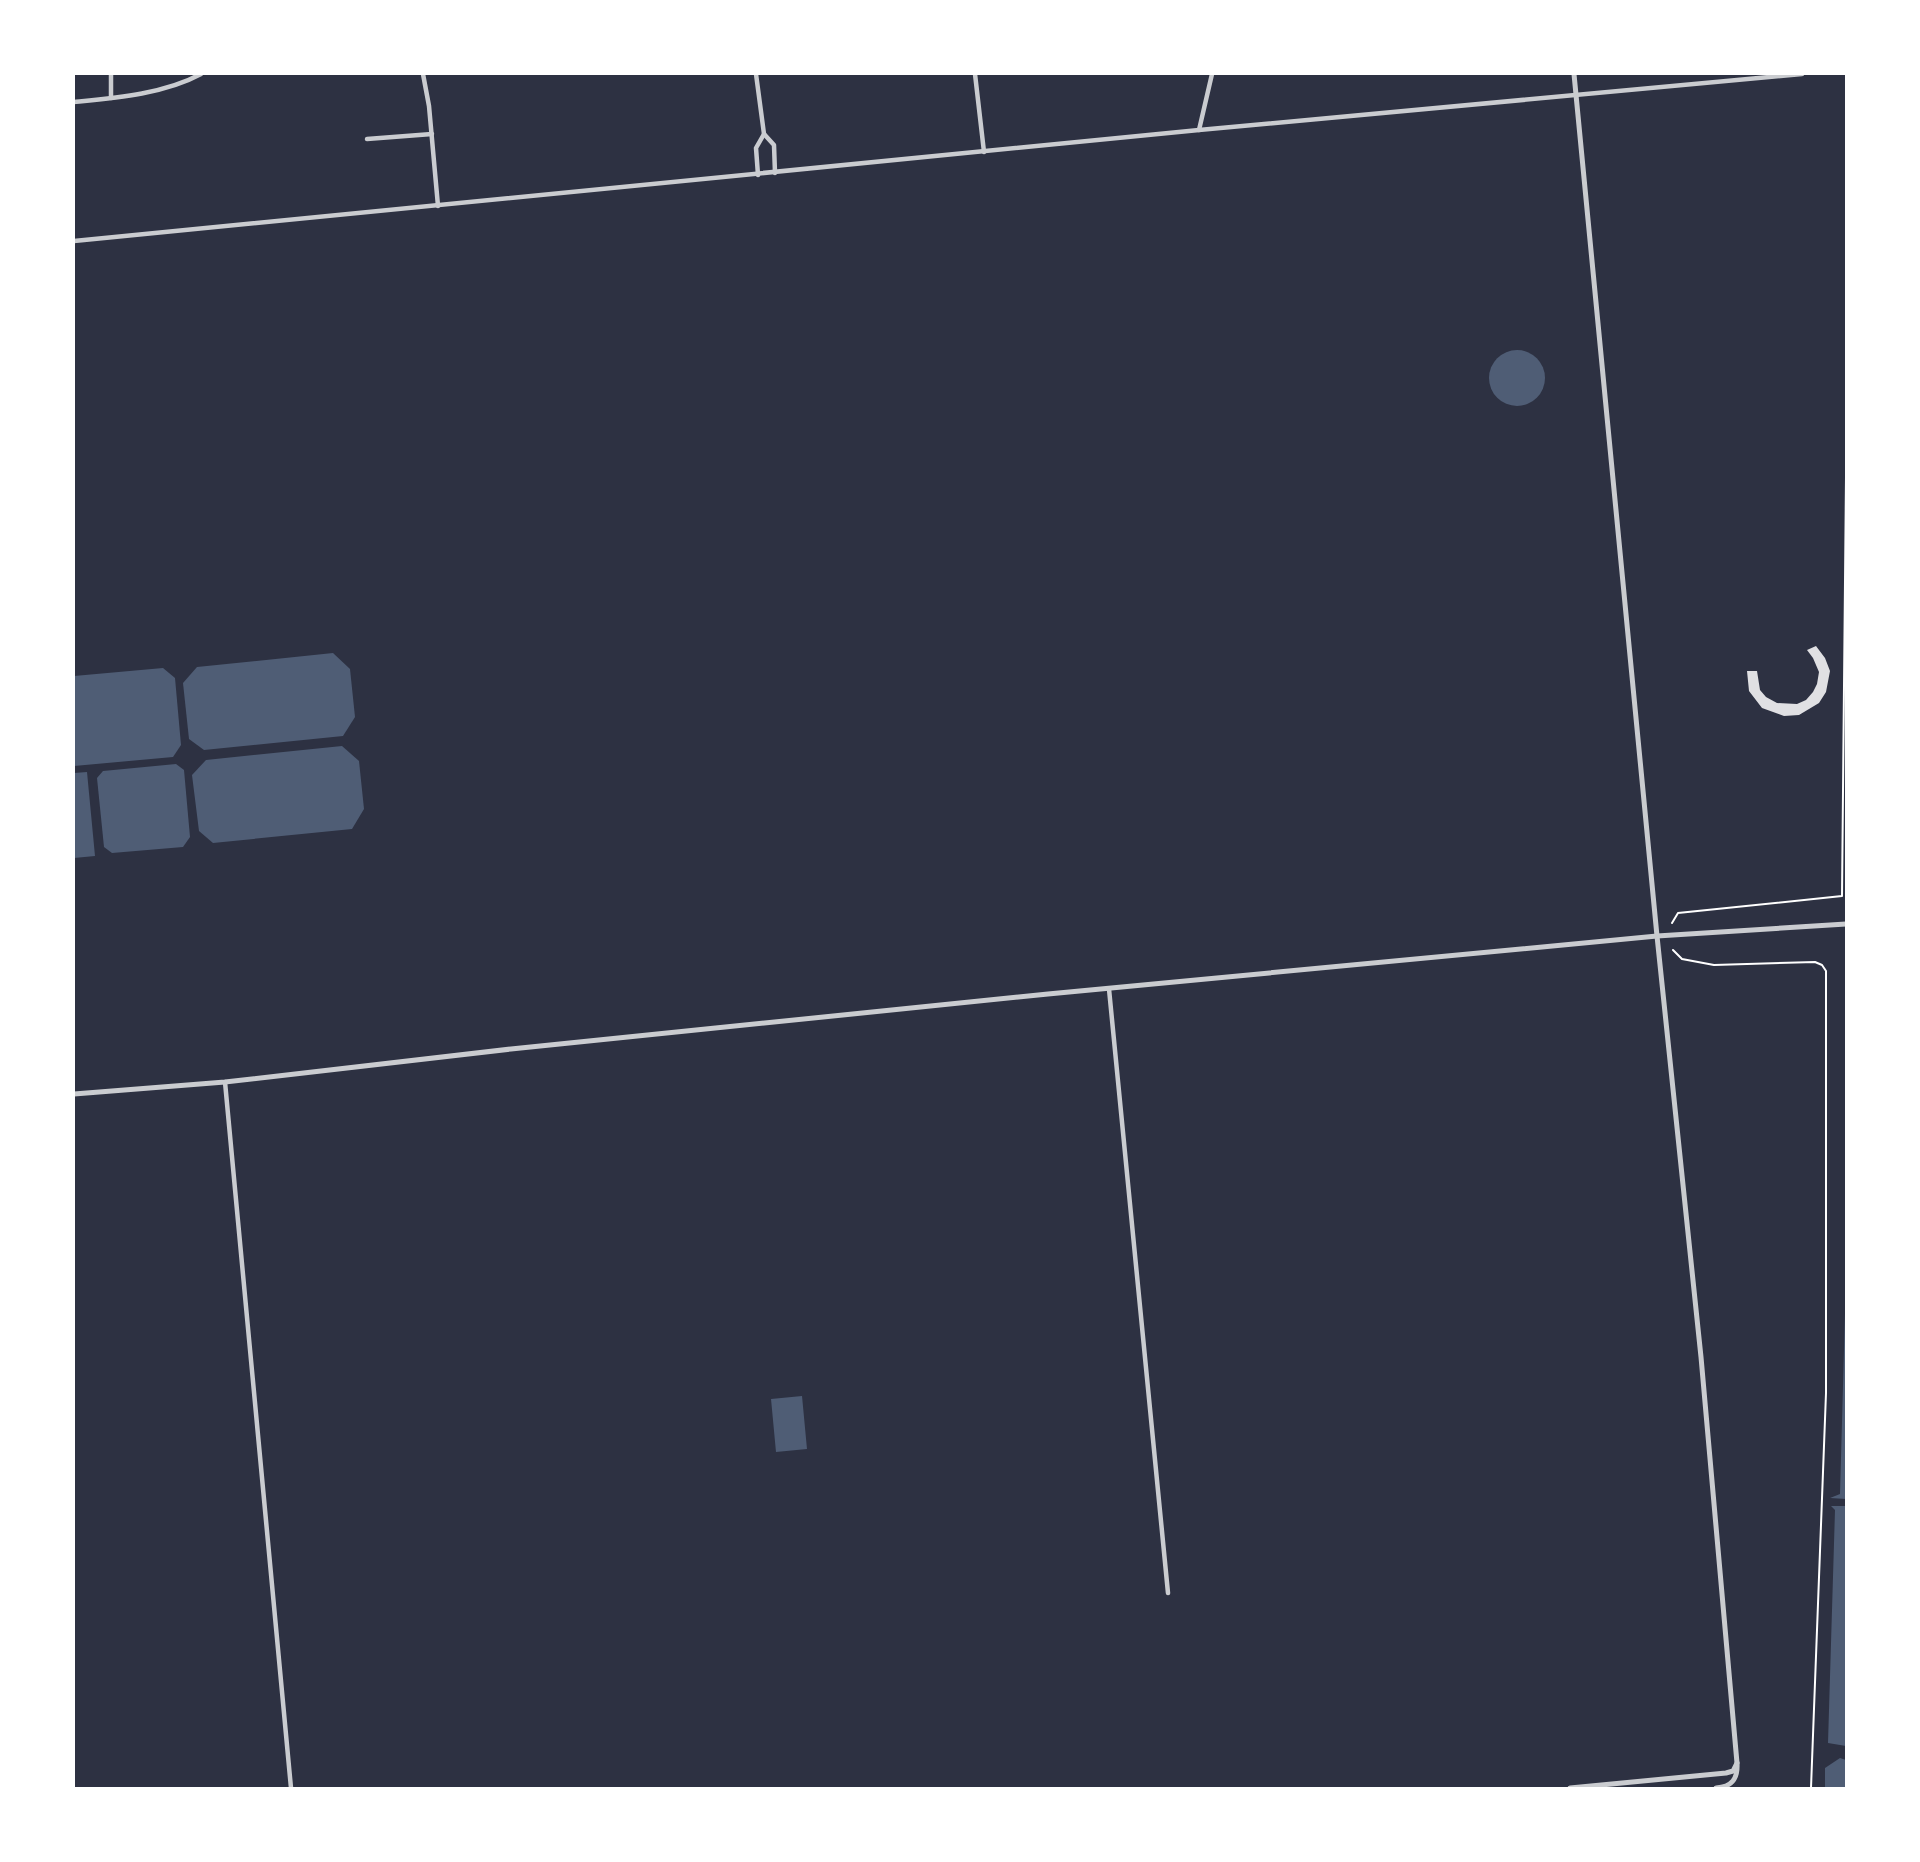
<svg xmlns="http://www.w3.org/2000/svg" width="1920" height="1862" font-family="'Roboto Condensed',sans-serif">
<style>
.water{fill:#4f5d75}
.building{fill:#e0e0e3}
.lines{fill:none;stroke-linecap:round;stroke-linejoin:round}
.path{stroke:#fff;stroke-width:2}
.minor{stroke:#caccd0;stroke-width:4.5}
.tertiary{stroke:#caccd0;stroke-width:5}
</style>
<rect width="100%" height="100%" fill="#2d3142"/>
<g class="water">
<circle cx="1517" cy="378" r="28"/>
<polygon points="333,653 350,669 355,717 343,736 204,750 189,739 183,683 197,667"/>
<polygon points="163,668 175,678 181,745 173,757 74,766 74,676"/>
<polygon points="342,746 359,761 364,809 352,829 213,843 199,831 192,775 206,760"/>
<polygon points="176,764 184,770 190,837 183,847 112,853 104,847 97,778 103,771"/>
<polygon points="87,772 95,856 74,858 74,773"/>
<polygon points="1846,1167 1846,1499 1830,1498 1840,1494 1846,1277"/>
<polygon points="802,1396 807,1449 776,1452 771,1399"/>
<polygon points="1831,1506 1846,1506 1846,1746 1828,1743 1835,1510"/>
<polygon points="1840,1758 1846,1760 1846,1788 1825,1788 1825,1768"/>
</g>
<polygon class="building" points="1816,646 1825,658 1830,671 1826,692 1819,703 1799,715 1784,716 1762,708 1749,691 1747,671 1757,671 1760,690 1766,697 1777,703 1797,704 1806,700 1813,692 1817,684 1819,672 1813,658 1807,650"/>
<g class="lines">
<g class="path">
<polyline points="1672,923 1678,913 1842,896 1846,477"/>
<polyline points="1673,950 1682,959 1714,965 1815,962 1822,965 1826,971 1826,1393 1811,1788"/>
</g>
<g class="minor">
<polyline points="111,74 111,98"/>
<polyline points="423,74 429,106 438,206"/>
<polyline points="756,74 764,134 774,145 775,173"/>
<polyline points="975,74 984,152"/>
<path d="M74,102C115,98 164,94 201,74"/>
<polyline points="1199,130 1212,74"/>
<polyline points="367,139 432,134"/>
<polyline points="758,175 756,148 764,134"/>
<polyline points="74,241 1199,130 1802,74"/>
<polyline points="1109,989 1168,1593"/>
<polyline points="225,1082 291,1788"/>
</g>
<g class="tertiary">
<path d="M1574,74L1657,936L1701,1357L1737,1763C1738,1779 1732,1787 1716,1788"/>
<polyline points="74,1094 225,1082 511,1049 1048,994 1657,936 1846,924"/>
<polyline points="1570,1788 1726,1773 1733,1771 1737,1763"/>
</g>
</g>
<rect width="1920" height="1862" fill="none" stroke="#ffffff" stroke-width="150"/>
</svg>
